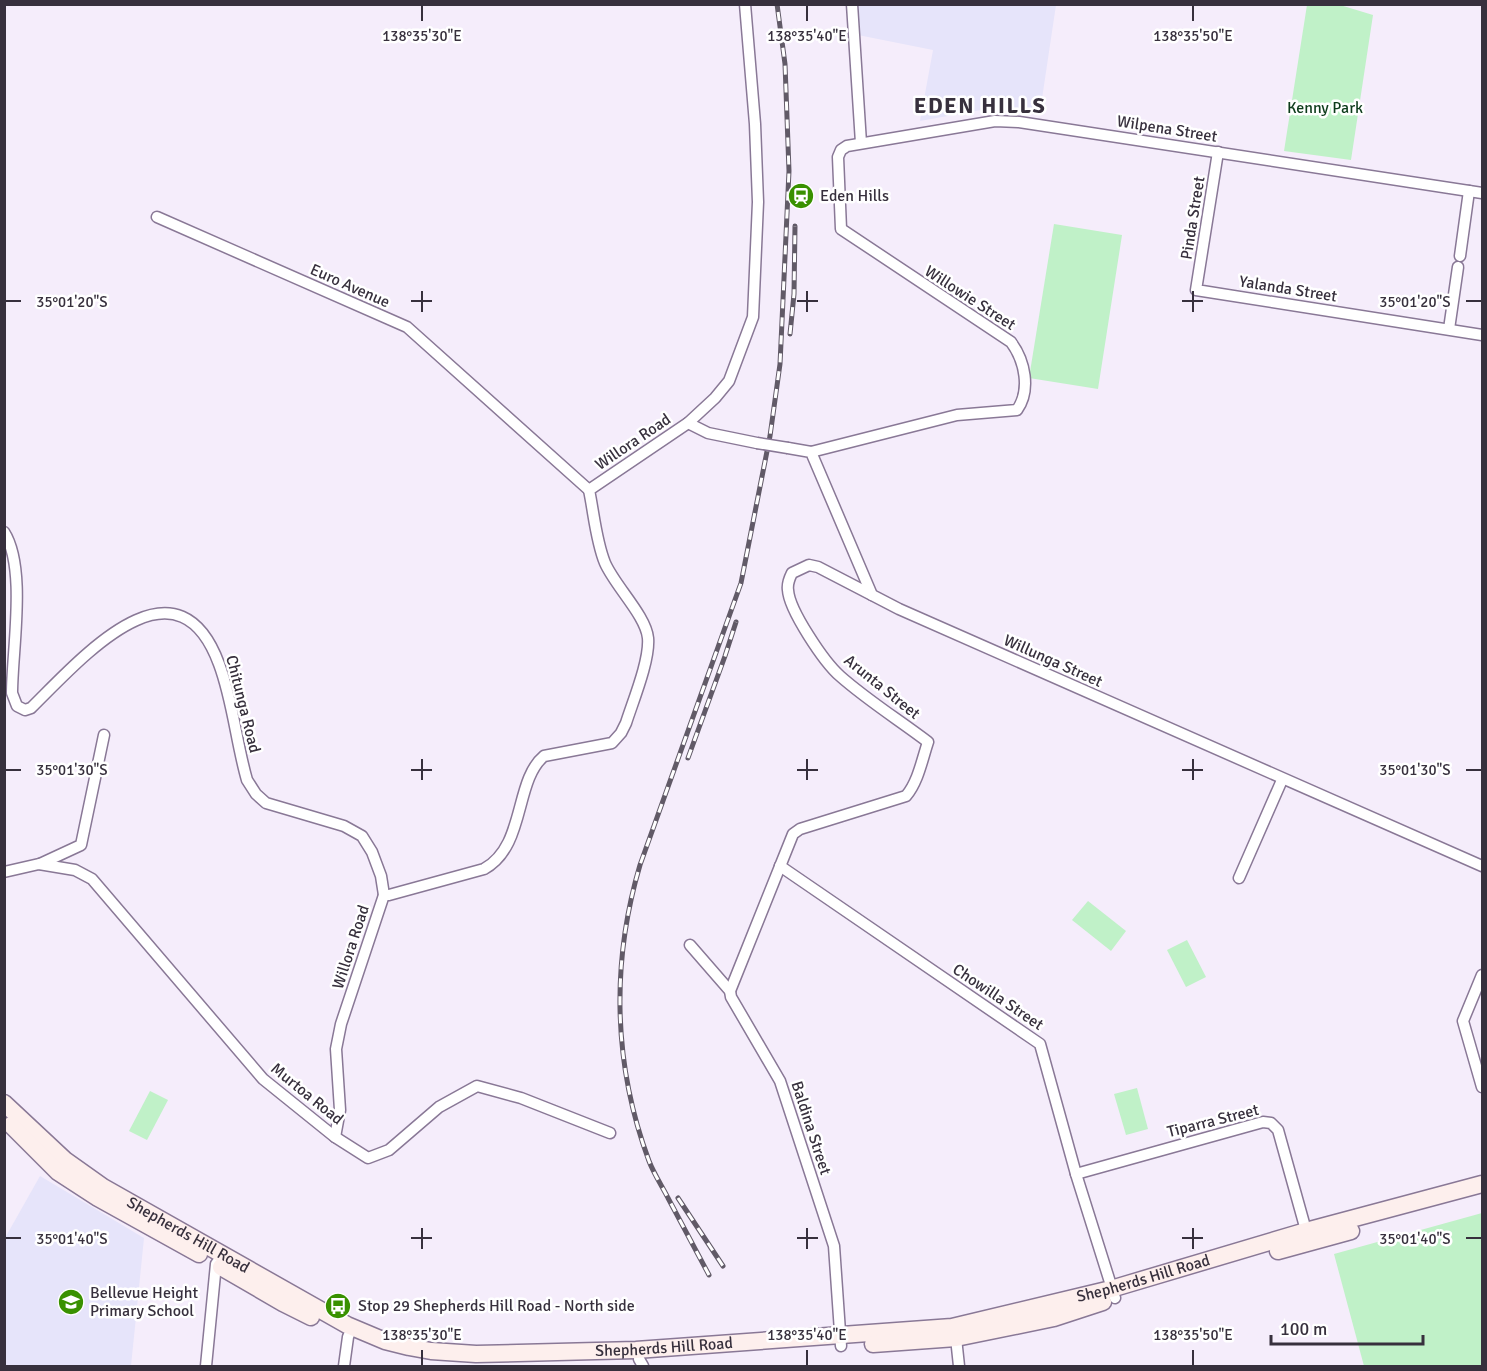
<svg xmlns="http://www.w3.org/2000/svg" width="1487" height="1371" font-family="Signika,sans-serif">
<style>
.education{fill:#e6e4fa}
.green{fill:#c0f1c8}
.lines{fill:none;stroke-linecap:round;stroke-linejoin:round}
.minor-casing{stroke:#897896;stroke-width:13}
.secondary-casing{stroke:#897896;stroke-width:19}
.minor{stroke:#fff;stroke-width:10}
.secondary{stroke:#fdefed;stroke-width:16}
.rail-casing{stroke:#615a67;stroke-width:5}
.rail{stroke:#fff;stroke-width:3;stroke-dasharray:9;stroke-linecap:butt}
.minor-bridge-casing{stroke:#897896;stroke-width:13;stroke-linecap:butt}
.minor-bridge{stroke:#fff;stroke-width:10}
.ticks{fill:none;stroke:#37303d;stroke-width:2}
.labels{text-anchor:middle;dominant-baseline:central;stroke-width:5;stroke-linejoin:round;paint-order:stroke}
.park-label{font-size:16px;fill:#0d3c1b;stroke:#fff}
.street-label{font-size:16px;fill:#37303d;stroke:#fff}
.poi-label{font-size:16px;fill:#37303d;stroke:#fff;text-anchor:start}
.district-label{font-size:22px;font-weight:bold;letter-spacing:1.5px;fill:#37303d;stroke:#fff}
.ticks-label{font-size:15px;text-anchor:middle;fill:#37303d;stroke:#fff;stroke-width:5;stroke-linejoin:round;paint-order:stroke}
</style>
<rect width="100%" height="100%" fill="#f5edfb"/>
<g class="education">
<polygon points="857,5 1056,5 1040,112 997,107 920,121 933,50 858,35"/>
<polygon points="40,1176 144,1238 131,1366 5,1366 5,1238"/>
</g>
<g class="green">
<polygon points="1307,5 1340,5 1373,15 1351,160 1284,151"/>
<polygon points="1054,224 1122,235 1098,389 1029,378"/>
<polygon points="1088,901 1126,931 1111,951 1072,920"/>
<polygon points="1187,940 1206,977 1186,987 1167,950"/>
<polygon points="1137,1088 1148,1129 1126,1135 1114,1094"/>
<polygon points="150,1091 168,1100 147,1140 129,1131"/>
<polygon points="1482,1213 1482,1366 1364,1366 1334,1254"/>
</g>
<g class="lines">
<g class="minor-casing">
<g id="minor">
<polyline points="852,4 861,143"/>
<polyline points="1218,152 1196,290 1482,335"/>
<polyline points="157,217 407,327 589,490"/>
<polyline points="1460,256 1469,191"/>
<polyline points="1449,329 1458,267"/>
<polyline points="688,423 708,433 757,443"/>
<polyline points="788,448 811,452 872,595 899,609 1482,866"/>
<path d="M811,452L957,415L1017,410C1031,390 1025,361 1011,342L841,229L838,157L841,150L847,146L995,121L1019,122L1482,193"/>
<path d="M4,532C27,568 12,650 12,693L17,706L25,710L31,708C79,661 176,548 219,664C233,701 236,742 247,780L256,794L266,803L344,826L362,836L372,852L381,876L384,895"/>
<polyline points="40,864 81,845 104,735"/>
<polyline points="780,866 1040,1044 1076,1174 1115,1298"/>
<polyline points="4,872 39,864 75,870 92,879 263,1079 335,1137 368,1158 389,1150 439,1107 477,1086 521,1098 610,1133"/>
<polyline points="1239,878 1282,780"/>
<polyline points="690,945 730,991 731,997 780,1081 834,1246 841,1346"/>
<polyline points="1482,975 1463,1021 1482,1087"/>
<path d="M730,991L793,834L800,829L906,796C918,782 922,760 928,742C899,720 867,700 840,676C824,662 789,610 788,590C787,584 789,579 792,573L809,565L818,567L872,595"/>
<path d="M335,1137L340,1110L336,1049L341,1024L384,895H389L484,869C526,846 514,781 544,756L612,743L621,733L626,723C633,701 650,660 648,638C646,616 615,586 605,563C596,541 594,514 589,490L688,423L715,398L729,381L753,317L758,202L755,124L745,4"/>
<polyline points="1076,1174 1263,1122 1271,1123 1278,1130 1307,1234"/>
<polyline points="956,1338 959,1366"/>
<polyline points="639,1359 643,1366"/>
<polyline points="206,1366 216,1264 219,1260"/>
<polyline points="344,1366 348,1337 352,1327"/>
</g>
</g>
<g class="secondary-casing">
<g id="secondary">
<path id="s1" d="M4,1103L65,1160L103,1187L347,1325L385,1341L409,1347L431,1351L476,1354L636,1350L952,1327L1111,1289L1306,1231L1482,1184"/>
<polyline points="11,1125 58,1172 98,1198 199,1254"/>
<polyline points="1278,1251 1351,1231"/>
<polyline points="221,1267 283,1303 311,1317"/>
<polyline points="873,1344 956,1338 1054,1318 1103,1302"/>
</g>
</g>
<use href="#minor" class="minor"/>
<use href="#secondary" class="secondary"/>
<g class="rail-casing">
<g id="rail">
<polyline points="790,334 794,294 795,226"/>
<polyline points="688,758 725,656 736,622"/>
<polyline points="678,1198 723,1266"/>
<path d="M709,1275C695,1249 682,1224 668,1198C662,1186 654,1174 649,1161C613,1064 611,963 640,865L741,583L770,436L780,364L789,171L785,64L777,4"/>
</g>
</g>
<use href="#rail" class="rail"/>
<g class="minor-bridge-casing">
<polyline id="minor-bridge" points="757,443 788,448"/>
</g>
<use href="#minor-bridge" class="minor-bridge"/>
</g>
<path class="ticks" d="M422,6V21M807,6V21M1193,6V21M422,291V312M807,291V312M1193,291V312M6,301H21M411,301H432M797,301H818M1182,301H1203M1466,301H1481M422,759V780M807,759V780M1193,759V780M6,770H21M411,770H432M797,770H818M1182,770H1203M1466,770H1481M422,1228V1249M807,1228V1249M1193,1228V1249M6,1238H21M411,1238H432M797,1238H818M1182,1238H1203M1466,1238H1481M422,1350V1365M807,1350V1365M1193,1350V1365"/>
<defs>
<g id="station-disc" transform="scale(1.35)"><circle r="9.5" fill="#399100" stroke="#fff"/><path d="M-3-6H3Q5-6 5-4V2Q5 4 3 4L4.5 6H3L1.5 4h-3L-3 6H-4.5L-3 4Q-5 4-5 2V-4Q-5-6-3-6ZM-3.5-4v3h7v-3ZM-3.5 1v1.5H-2V1ZM2 1v1.5H3.5V1Z" fill="#fff"/></g>
<g id="school-disc" transform="scale(1.35)"><circle r="9.5" fill="#399100" stroke="#fff"/><path d="M0-5L7-2L0 1L-7-2ZM-4 1L0 2.5L4 1V4Q0 6-4 4Z" fill="#fff"/></g>
<g id="bus-disc" transform="scale(1.35)"><circle r="9.5" fill="#399100" stroke="#fff"/><path d="M-5-6H5V4H4V6H2V4H-2V6H-4V4H-5ZM-3.5-4V0h7V-4ZM-3.5 1.2v1.5H-2V1.2ZM2 1.2v1.5H3.5V1.2Z" fill="#fff"/></g>
</defs>
<g fill-rule="evenodd">
<use href="#station-disc" x="801" y="196"/>
<use href="#school-disc" x="71" y="1302"/>
<use href="#bus-disc" x="338" y="1306"/>
</g>
<g class="labels">
<g class="park-label">
<text x="1325" y="108">Kenny Park</text>
</g>
<g class="street-label">
<text transform="translate(1167 129) rotate(9)">Wilpena Street</text>
<text transform="translate(1193 218) rotate(-81)">Pinda Street</text>
<text transform="translate(350 286) rotate(24)">Euro Avenue</text>
<text transform="translate(1288 289) rotate(9)">Yalanda Street</text>
<text transform="translate(970 298) rotate(33)">Willowie Street</text>
<text transform="translate(633 442) rotate(-34)">Willora Road</text>
<text transform="translate(1053 661) rotate(24)">Willunga Street</text>
<text transform="translate(882 687) rotate(39)">Arunta Street</text>
<text transform="translate(243 704) rotate(76)">Chitunga Road</text>
<text transform="translate(351 947) rotate(-72)">Willora Road</text>
<text transform="translate(998 997) rotate(34)">Chowilla Street</text>
<text transform="translate(307 1094) rotate(39)">Murtoa Road</text>
<text transform="translate(1213 1121) rotate(-14)">Tiparra Street</text>
<text transform="translate(811 1128) rotate(72)">Baldina Street</text>
<text stroke="none"><textPath href="#s1" startOffset="228">Shepherds Hill Road</textPath></text>
<text stroke="none"><textPath href="#s1" startOffset="1218">Shepherds Hill Road</textPath></text>
<text stroke="none"><textPath href="#s1" startOffset="732">Shepherds Hill Road</textPath></text>
</g>
<g class="poi-label">
<text x="820" y="196">Eden Hills</text>
<text x="90" y="1293">Bellevue Height<tspan x="90" dy="18">Primary School</tspan></text>
<text x="358" y="1306">Stop 29 Shepherds Hill Road - North side</text>
</g>
<g class="district-label">
<text x="980" y="105">EDEN HILLS</text>
</g>
</g>
<g class="ticks-label">
<text x="422" y="41">138°35'30"E</text>
<text x="807" y="41">138°35'40"E</text>
<text x="1193" y="41">138°35'50"E</text>
<text x="72" y="307">35°01'20"S</text>
<text x="1415" y="307">35°01'20"S</text>
<text x="72" y="775">35°01'30"S</text>
<text x="1415" y="775">35°01'30"S</text>
<text x="72" y="1244">35°01'40"S</text>
<text x="1415" y="1244">35°01'40"S</text>
<text x="422" y="1340">138°35'30"E</text>
<text x="807" y="1340">138°35'40"E</text>
<text x="1193" y="1340">138°35'50"E</text>
</g>
<rect width="1487" height="1371" fill="none" stroke="#37303d" stroke-width="12"/>
<path d="M1271 1335v9h152v-9" fill="none" stroke="#37303d" stroke-width="3"/>
<text x="1280" y="1335" font-size="18" fill="#37303d" stroke="#ffffff" stroke-width="4.5" paint-order="stroke">100 m</text>
</svg>
